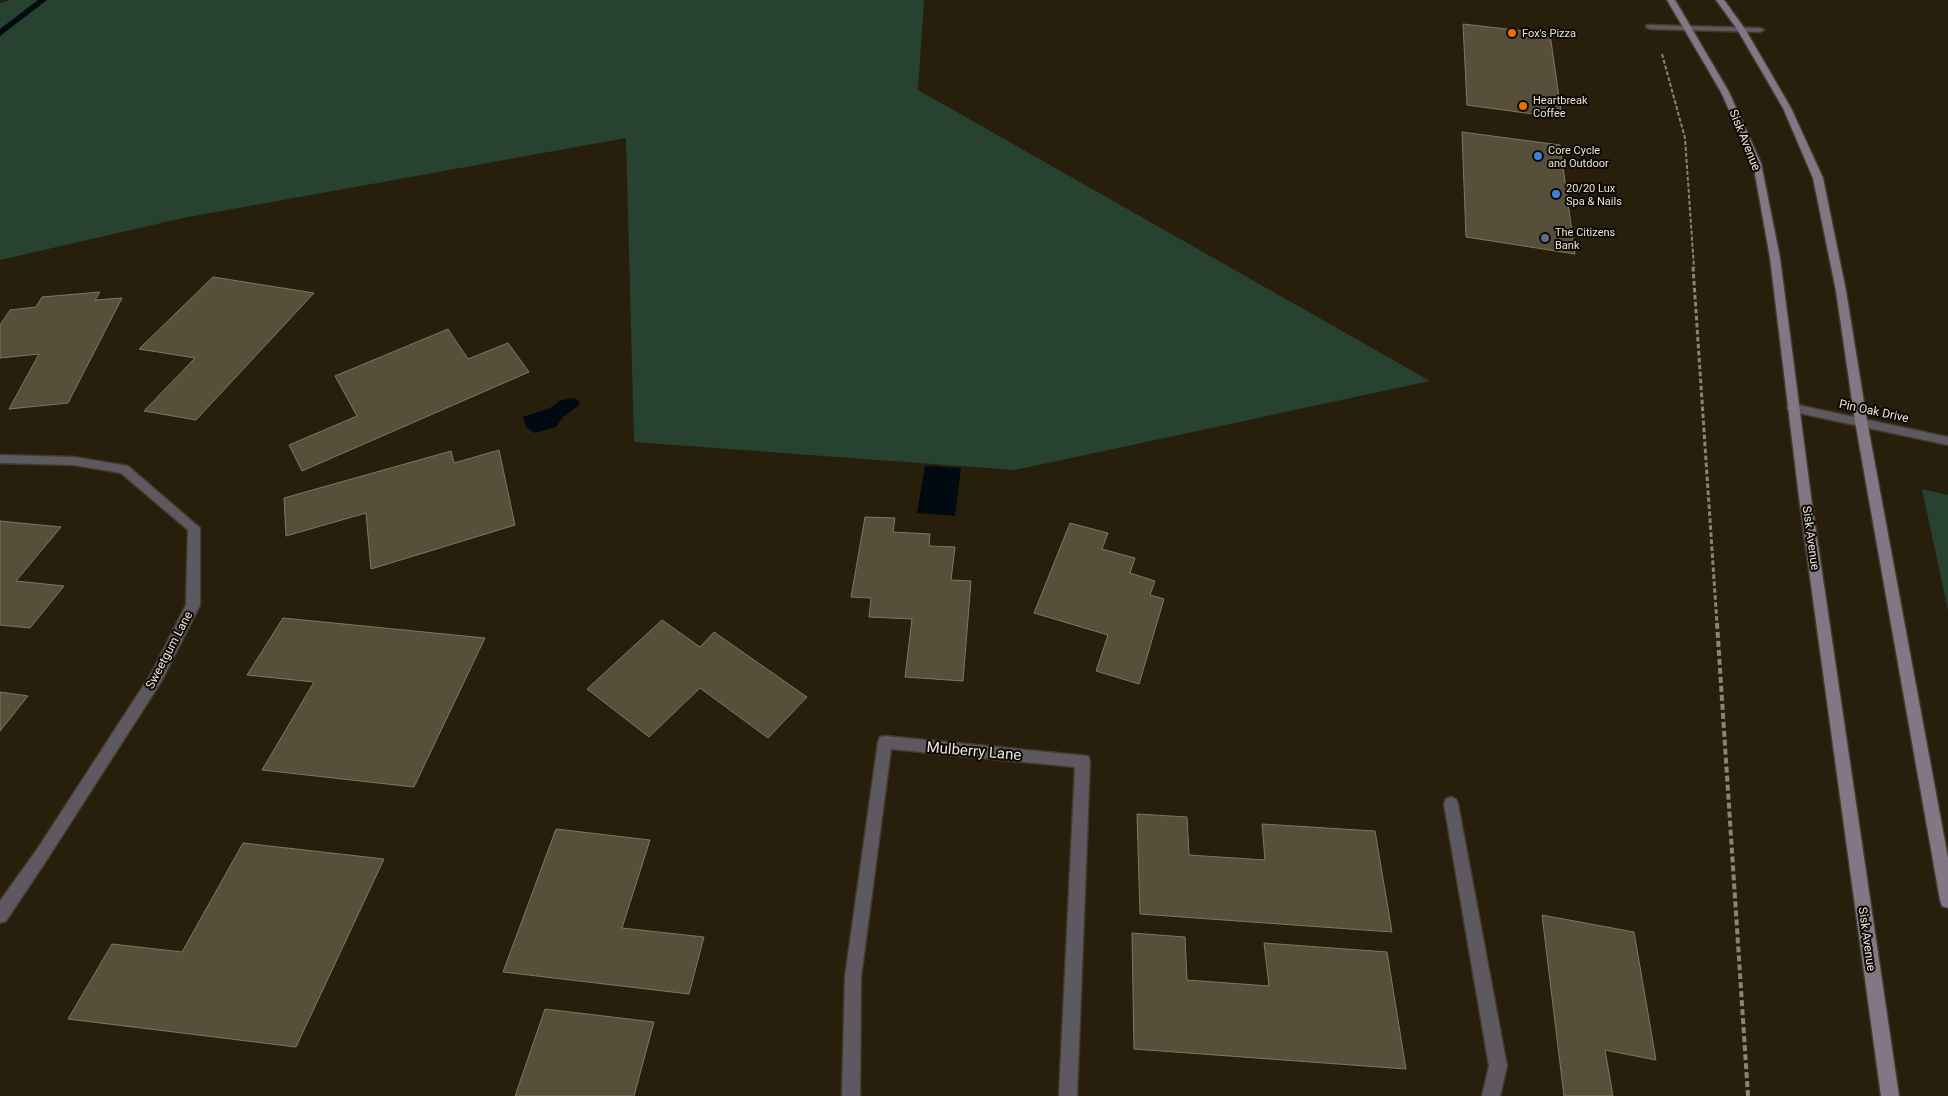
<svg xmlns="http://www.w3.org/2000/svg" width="1948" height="1096" font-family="Roboto,sans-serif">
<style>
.green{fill:#284231}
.water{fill:#000a10}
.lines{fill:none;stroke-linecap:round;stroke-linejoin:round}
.stream{fill:#000a10;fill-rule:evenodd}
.building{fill:#584f3b;stroke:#807761}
.lane-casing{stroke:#423b29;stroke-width:3}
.street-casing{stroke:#423b29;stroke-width:3}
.secondary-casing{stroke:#423b29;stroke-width:3}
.path-far2{stroke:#8b8476;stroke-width:2;stroke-dasharray:4 2;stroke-linecap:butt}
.path-far1{stroke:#8b8476;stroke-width:3;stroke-dasharray:4.5 2.5;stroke-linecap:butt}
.path{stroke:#8b8476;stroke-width:4;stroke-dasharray:6 3;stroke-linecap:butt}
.lane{fill:#5e5860;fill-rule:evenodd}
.street{fill:#5e5860;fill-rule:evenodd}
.secondary{fill:#827784;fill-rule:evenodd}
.food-dot{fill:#e8710a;stroke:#0d0903;stroke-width:2}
.shop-dot{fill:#3f7fe0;stroke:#0d0903;stroke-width:2}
.service-dot{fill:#5c6f8a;stroke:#0d0903;stroke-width:2}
.labels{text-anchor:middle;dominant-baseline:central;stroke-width:4;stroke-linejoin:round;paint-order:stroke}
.far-poi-label{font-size:11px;fill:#e9e4d9;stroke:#0d0903;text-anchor:start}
.street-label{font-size:12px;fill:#e9e4d9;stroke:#0d0903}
.near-street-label{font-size:15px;fill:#e9e4d9;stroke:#0d0903}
</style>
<rect width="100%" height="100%" fill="#271f0c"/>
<g class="green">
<polygon points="10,0 924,0 918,90 1430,381 1015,470 634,442 626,138 183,218 0,260 0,3"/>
<polygon points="1922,489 1948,495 1948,610"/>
</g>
<g class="water">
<polygon points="575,398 579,401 579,405 563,417 556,427 535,433 526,427 523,417 550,408 561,400"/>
<polygon points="925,466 961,468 955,516 917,513"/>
</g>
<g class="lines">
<polygon class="stream" points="38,0 47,0 0,36 0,29"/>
</g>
<g class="building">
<polygon points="1463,24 1550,34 1562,118 1467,105"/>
<polygon points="1462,132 1560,145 1575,254 1466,237"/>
<polygon points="213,277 314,293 196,420 144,411 195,358 139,349"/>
<polygon points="100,292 95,300 122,298 68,403 9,409 39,354 0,358 0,325 10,310 36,307 42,297"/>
<polygon points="448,329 468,359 508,343 529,372 302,471 289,445 357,416 335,376"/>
<polygon points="499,450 515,525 371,569 366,513 286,536 284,498 451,451 454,463"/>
<polygon points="865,517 895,518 893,532 930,534 929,546 955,547 951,580 971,581 963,681 905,677 912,619 869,617 871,598 851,597"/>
<polygon points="0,521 61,527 16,581 64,586 30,628 0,625"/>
<polygon points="1070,523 1108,533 1102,549 1135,558 1130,573 1155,581 1150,595 1164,599 1139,684 1096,671 1108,635 1034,613"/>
<polygon points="283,618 485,638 414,787 262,770 314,682 247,675"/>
<polygon points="662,620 700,647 714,632 807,697 768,738 700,688 649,737 587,689"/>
<polygon points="0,692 28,696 0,731"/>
<polygon points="1137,814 1187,817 1189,855 1265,860 1262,824 1375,831 1392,932 1140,914"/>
<polygon points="556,829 650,840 622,928 704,937 689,994 503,972"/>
<polygon points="243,843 384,859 296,1047 68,1019 112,944 182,952"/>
<polygon points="1542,915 1634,932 1656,1060 1605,1050 1613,1096 1564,1096"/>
<polygon points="1132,933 1185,937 1187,980 1269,986 1264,943 1387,952 1406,1069 1134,1049"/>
<polygon points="545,1009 654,1022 634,1096 515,1096"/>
</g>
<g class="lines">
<g class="lane-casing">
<g id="lane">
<polygon points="1647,25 1760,28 1764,30 1760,32 1650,29 1646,27"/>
<polygon points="1451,797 1456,799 1458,804 1507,1066 1500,1096 1482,1096 1489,1066 1444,804 1446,799"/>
</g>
</g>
<g class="street-casing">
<g id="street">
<polygon points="1793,404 1948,437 1948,445 1789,411 1787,408 1789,405"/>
<polygon points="0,455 74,457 128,466 200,528 200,605 161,682 46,861 6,921 0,923 0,901 36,851 151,674 186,605 188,530 121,473 74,465 0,463"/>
<polygon points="885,736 1088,756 1090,761 1077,1096 1059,1096 1075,767 891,749 861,977 860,1096 842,1096 845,977 878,742 880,737"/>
</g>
</g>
<g class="secondary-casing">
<g id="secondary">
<polygon points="1667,0 1675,0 1729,92 1761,163 1780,258 1811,497 1899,1096 1881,1096 1799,497 1770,258 1753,163 1721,92"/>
<polygon points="1716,0 1724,0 1745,29 1791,108 1823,178 1846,291 1867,421 1948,858 1948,908 1942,906 1940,900 1855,421 1836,291 1813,178 1783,108 1737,29"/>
</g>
</g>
<polyline class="path-far2" points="1662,54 1685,138 1694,268"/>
<polyline class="path-far1" points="1693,267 1717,624"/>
<polyline class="path" points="1717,623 1748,1096"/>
<use href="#lane" class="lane"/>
<use href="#street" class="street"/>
<use href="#secondary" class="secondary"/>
</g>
<g class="food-dot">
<circle cx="1512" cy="33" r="5"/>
<circle cx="1523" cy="106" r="5"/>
</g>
<g class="shop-dot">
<circle cx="1538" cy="156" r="5"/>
<circle cx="1556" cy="194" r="5"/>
</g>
<circle class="service-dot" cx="1545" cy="238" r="5"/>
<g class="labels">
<g class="far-poi-label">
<text x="1522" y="33">Fox's Pizza</text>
<text x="1533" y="100">Heartbreak<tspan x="1533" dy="13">Coffee</tspan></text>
<text x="1548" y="150">Core Cycle<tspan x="1548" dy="13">and Outdoor</tspan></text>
<text x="1566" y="188">20/20 Lux<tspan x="1566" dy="13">Spa &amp; Nails</tspan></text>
<text x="1555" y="232">The Citizens<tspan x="1555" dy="13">Bank</tspan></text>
</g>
<g class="street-label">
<text transform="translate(1745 140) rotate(68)">Sisk Avenue</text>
<text transform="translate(1874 411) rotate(12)">Pin Oak Drive</text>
<text transform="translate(1811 538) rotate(82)">Sisk Avenue</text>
<text transform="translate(169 650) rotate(-62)">Sweetgum Lane</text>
<text transform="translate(1867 939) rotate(82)">Sisk Avenue</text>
</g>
<g class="near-street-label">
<text transform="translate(974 751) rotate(5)">Mulberry Lane</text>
</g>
</g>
</svg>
